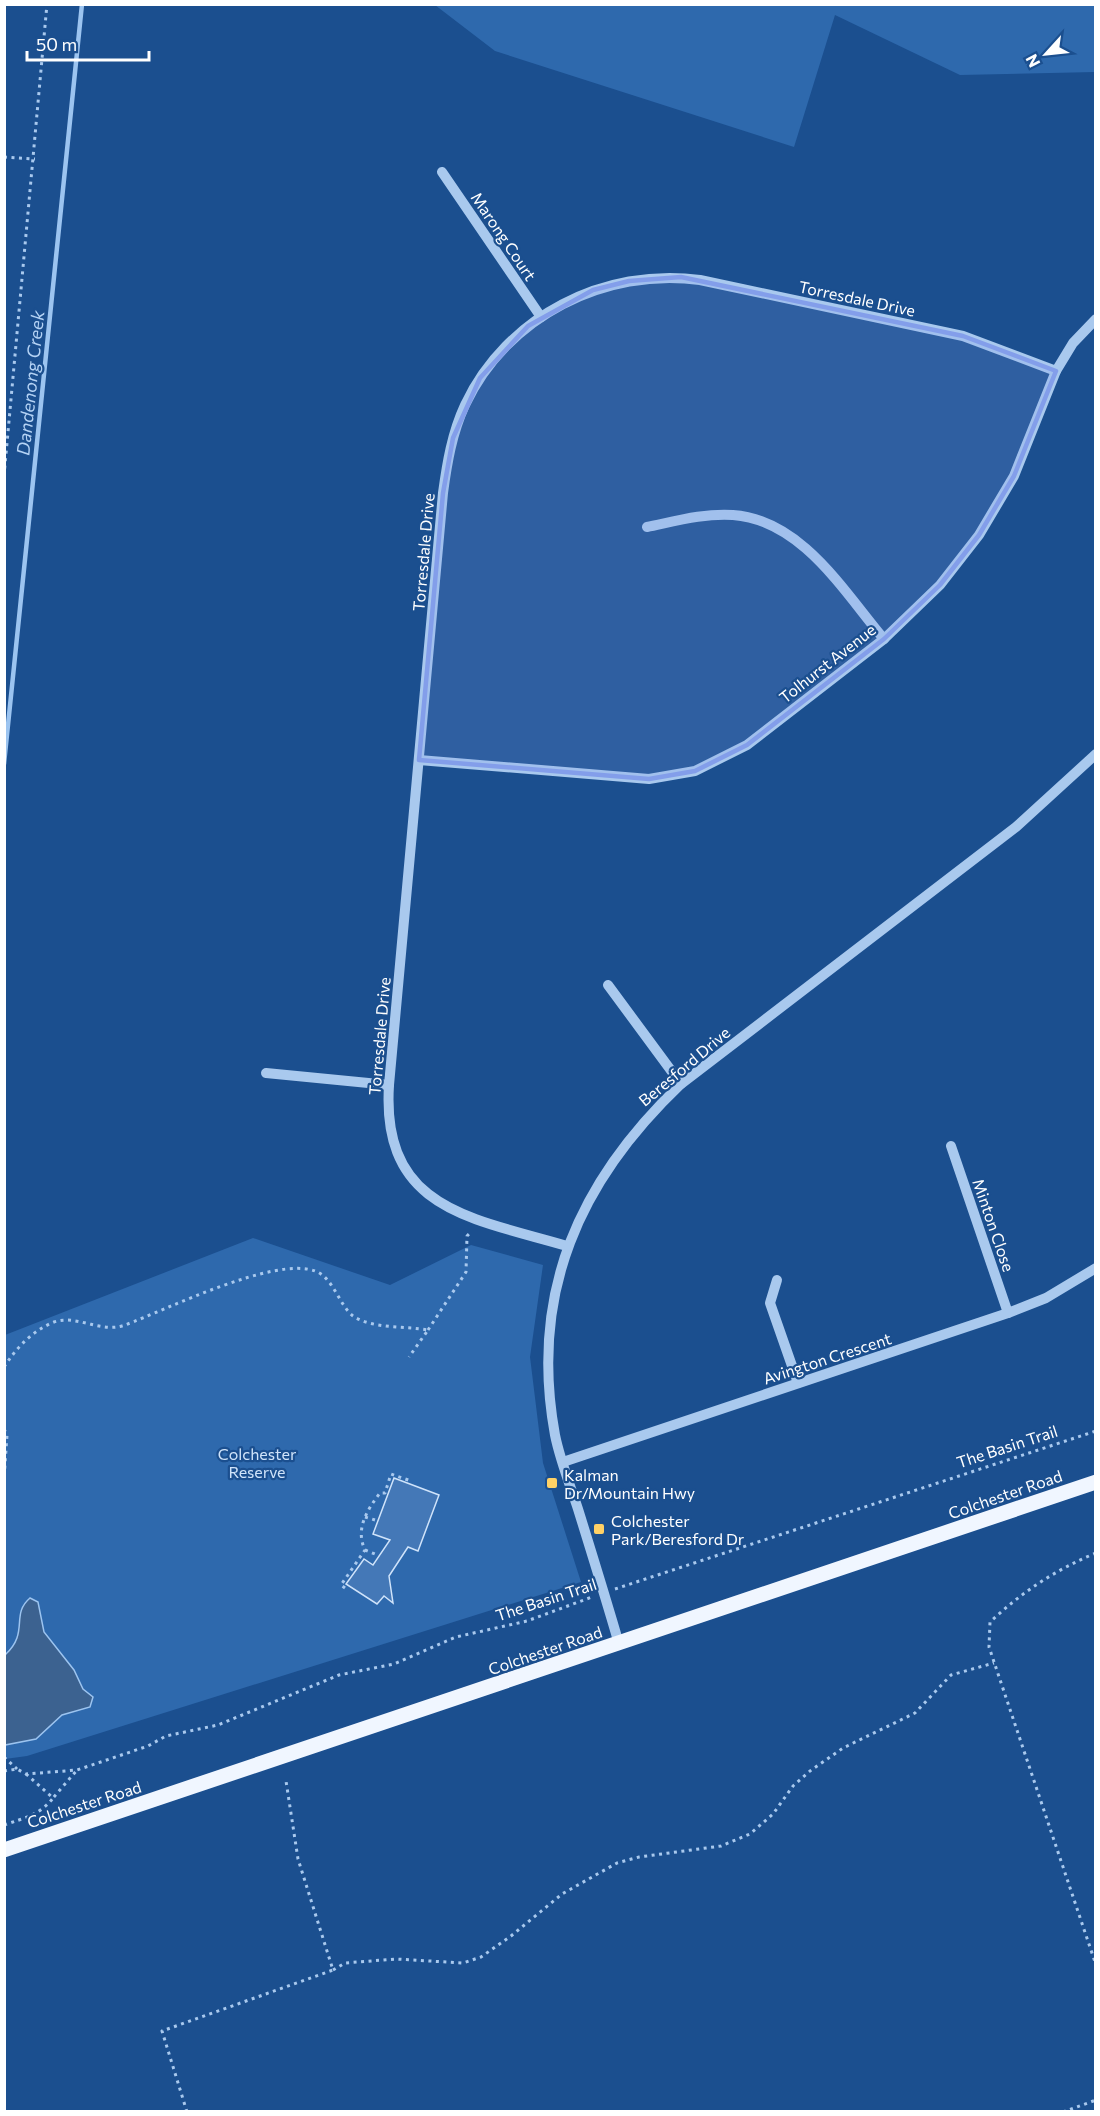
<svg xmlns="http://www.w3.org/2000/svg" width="1100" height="2116" font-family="Commissioner,sans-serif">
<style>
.green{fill:#2e69ad}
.water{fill:#3c6290;stroke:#9cc4f0;stroke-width:1.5}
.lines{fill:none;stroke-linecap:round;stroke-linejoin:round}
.stream{stroke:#9cc4f0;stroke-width:4.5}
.building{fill:#4478b7;stroke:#cfe3fa;stroke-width:1.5}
.path{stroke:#a9c9ee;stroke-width:3;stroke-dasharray:3 4.5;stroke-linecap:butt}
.minor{stroke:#a9c9ee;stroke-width:10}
.major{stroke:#f0f6ff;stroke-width:15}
.marked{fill:#839eea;fill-opacity:0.2;stroke:#839eea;stroke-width:4.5;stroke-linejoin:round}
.poi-dot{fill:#ffd166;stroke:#1b4f8f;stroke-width:2}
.labels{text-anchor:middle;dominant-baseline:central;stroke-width:4.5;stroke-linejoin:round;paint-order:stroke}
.street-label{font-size:16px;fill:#fff;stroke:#1b4f8f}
.park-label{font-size:16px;fill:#cfe3fa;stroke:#1b4f8f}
.poi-label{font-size:16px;fill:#fff;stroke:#1b4f8f;text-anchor:start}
.water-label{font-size:18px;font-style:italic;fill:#b5d3f5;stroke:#1b4f8f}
</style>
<rect width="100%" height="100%" fill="#1b4f8f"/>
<g class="green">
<polygon points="435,5 1095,5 1095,72 960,75 835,15 794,147 495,51"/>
<polygon points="253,1238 390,1285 471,1245 543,1265 530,1357 543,1463 581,1582 27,1756 5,1759 5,1335"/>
</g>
<path class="water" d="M30,1598L38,1602L44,1632L74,1670L83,1689L93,1697L90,1707L62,1715L36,1739L5,1745V1655C30,1632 10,1615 30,1598Z"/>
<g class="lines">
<polyline class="stream" points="4,764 82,4"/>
</g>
<polygon class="building" points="394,1478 439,1495 418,1551 408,1547 389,1576 393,1603 384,1596 377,1604 346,1584 364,1559 373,1565 390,1540 373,1534"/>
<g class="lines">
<g class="path">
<polyline points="4,157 35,159"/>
<polyline points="4,476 47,4"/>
<polyline points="428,1330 466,1272 467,1236 472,1231"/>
<path d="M4,1367C17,1347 32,1331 54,1322C77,1314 101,1334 125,1325C168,1309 274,1256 315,1271C333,1277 339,1305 353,1316C372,1329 406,1326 428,1330L409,1357"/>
<polyline points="4,1429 7,1435 4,1480"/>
<polyline points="365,1517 375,1520"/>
<polyline points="365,1550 375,1554"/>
<path d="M1096,1553C1055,1570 1022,1592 990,1622L989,1647L1096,1965"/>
<path d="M345,1588L341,1585L365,1550C355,1529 367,1510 380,1493H385L391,1474L411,1481"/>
<polyline points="615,1589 1096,1431"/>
<polyline points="4,1757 17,1769"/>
<polyline points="4,1771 17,1769 26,1774 77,1770 148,1746 166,1736 218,1725 339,1675 394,1664 456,1637 527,1621 592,1597"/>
<polyline points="26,1774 53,1798 77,1770"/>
<path d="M4,1825C24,1818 40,1815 53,1798"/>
<polyline points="333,1970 345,1963 396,1959 463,1963 481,1957 511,1936 562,1894 617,1863 639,1857 721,1846 750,1834 773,1814 793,1786 810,1771 843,1748 915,1713 951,1675 994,1663"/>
<polyline points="187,2112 162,2031 333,1970 298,1859 286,1781"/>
<polyline points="1063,2112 1096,2100"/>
</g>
<g class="minor">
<polyline points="442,172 541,317"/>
<path d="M647,527C676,521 705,513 733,515C802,520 844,592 884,639"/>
<polyline points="419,760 649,779 695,771 747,745 884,639 940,585 979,535 1014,476 1056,371 1073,343 1096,319"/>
<polyline points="608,985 681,1084"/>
<polyline points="266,1073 389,1085"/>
<polyline points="951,1146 1008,1313"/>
<path d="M567,1246C472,1218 381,1210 389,1085L443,493C447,463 452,433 465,405C507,316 605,267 700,280L963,336L1056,371"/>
<polyline points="777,1280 770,1303 798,1383"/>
<polyline points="563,1462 1008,1313 1046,1298 1096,1268"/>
<path d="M619,1644C606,1599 592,1554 578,1509C570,1485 560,1460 555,1435C529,1293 579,1181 681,1084L1016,827L1096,754"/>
</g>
<polyline class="major" points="4,1850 1096,1482"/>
</g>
<path class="marked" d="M681,277L963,336L1056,371L1014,476L979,535L940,585L884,639L747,745L695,771L649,779L419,760L443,493L453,438L480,378L528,326L593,290L629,281Z"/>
<g class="poi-dot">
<rect x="546" y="1477" width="12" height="12" rx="3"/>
<rect x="593" y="1523" width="12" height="12" rx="3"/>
</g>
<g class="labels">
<g class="street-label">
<text transform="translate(504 236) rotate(56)">Marong Court</text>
<text transform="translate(857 298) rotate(12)">Torresdale Drive</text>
<text transform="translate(423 552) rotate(-85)">Torresdale Drive</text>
<text transform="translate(827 663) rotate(-38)">Tolhurst Avenue</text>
<text transform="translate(379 1036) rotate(-85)">Torresdale Drive</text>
<text transform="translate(684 1066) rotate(-40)">Beresford Drive</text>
<text transform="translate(994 1225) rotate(71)">Minton Close</text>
<text transform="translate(827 1358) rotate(-18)">Avington Crescent</text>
<text transform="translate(1007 1446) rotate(-18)">The Basin Trail</text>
<text transform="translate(1005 1494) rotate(-19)">Colchester Road</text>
<text transform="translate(546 1599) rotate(-18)">The Basin Trail</text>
<text transform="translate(545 1650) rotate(-19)">Colchester Road</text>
<text transform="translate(84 1804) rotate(-18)">Colchester Road</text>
</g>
<g class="park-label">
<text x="257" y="1453">Colchester<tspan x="257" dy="18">Reserve</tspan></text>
</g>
<g class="poi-label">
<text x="564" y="1474">Kalman<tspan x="564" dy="18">Dr/Mountain Hwy</tspan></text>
<text x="611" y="1520">Colchester<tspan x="611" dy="18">Park/Beresford Dr</tspan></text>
</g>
<g class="water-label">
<text transform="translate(30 383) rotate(-84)">Dandenong Creek</text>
</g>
</g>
<rect width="1100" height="2116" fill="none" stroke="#ffffff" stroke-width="12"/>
<g transform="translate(1046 54) rotate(243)" stroke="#1b4f8f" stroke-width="4.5" paint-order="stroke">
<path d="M0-4.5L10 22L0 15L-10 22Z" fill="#ffffff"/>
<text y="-9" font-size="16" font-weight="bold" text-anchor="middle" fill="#ffffff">N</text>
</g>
<path d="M27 51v9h122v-9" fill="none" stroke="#ffffff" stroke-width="3"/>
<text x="36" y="51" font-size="18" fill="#ffffff" stroke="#1b4f8f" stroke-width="4.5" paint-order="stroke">50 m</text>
</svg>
